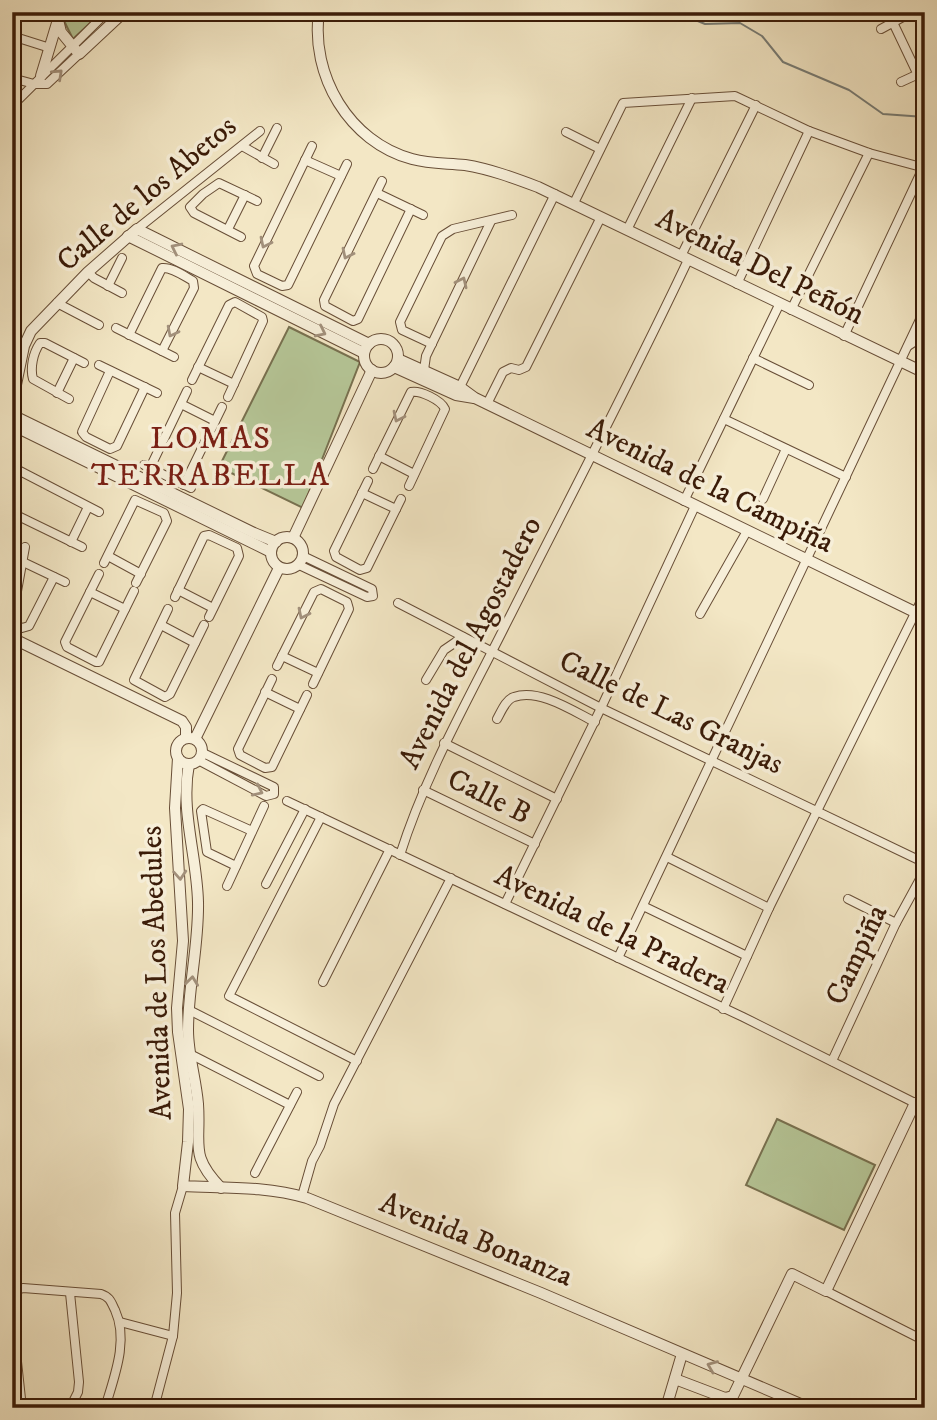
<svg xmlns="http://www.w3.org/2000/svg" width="937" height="1420" font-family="'IM FELL DW Pica',serif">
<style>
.grass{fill:#b6c798;stroke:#787150;stroke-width:2}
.park{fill:url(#park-crowns);stroke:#787150;stroke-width:2}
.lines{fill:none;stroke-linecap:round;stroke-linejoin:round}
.stream{stroke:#777c75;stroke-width:2}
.minor-casing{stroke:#684e37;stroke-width:10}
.tertiary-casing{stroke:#684e37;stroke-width:12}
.minor{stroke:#f7efd9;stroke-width:8}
.tertiary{stroke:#f7efd9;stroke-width:10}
.oneway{stroke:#a2907b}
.labels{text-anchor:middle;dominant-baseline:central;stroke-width:7;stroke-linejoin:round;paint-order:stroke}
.street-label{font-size:30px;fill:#3a1b08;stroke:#f7efd9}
.neighbourhood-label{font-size:32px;letter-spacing:2px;fill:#7a1f14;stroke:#f7efd9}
</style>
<defs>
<pattern id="park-crowns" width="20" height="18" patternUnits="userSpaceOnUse" patternTransform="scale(1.75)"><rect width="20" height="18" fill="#b6c798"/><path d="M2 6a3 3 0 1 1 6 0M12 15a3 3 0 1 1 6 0" fill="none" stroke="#9daa82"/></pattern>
</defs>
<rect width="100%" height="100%" fill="#f3e7c5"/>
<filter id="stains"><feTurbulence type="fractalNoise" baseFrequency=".00286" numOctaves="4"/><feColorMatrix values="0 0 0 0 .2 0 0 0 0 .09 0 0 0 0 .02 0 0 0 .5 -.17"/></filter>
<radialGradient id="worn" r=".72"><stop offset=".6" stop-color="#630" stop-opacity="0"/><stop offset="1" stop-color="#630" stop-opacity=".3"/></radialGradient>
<g class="grass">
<polygon points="289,327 360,362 303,508 219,467"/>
<polygon points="777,1119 875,1165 844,1230 746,1185"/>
</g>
<polygon class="park" points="63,12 102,12 73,39 64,21"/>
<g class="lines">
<polyline class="stream" points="676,12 705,24 740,23 762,36 783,62 849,90 883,114 925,117"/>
<g class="minor-casing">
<g id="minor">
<polyline points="888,12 918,75"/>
<polyline points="881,29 912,12"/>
<polyline points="12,36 50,48"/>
<polyline points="12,78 34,84 47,84 79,54"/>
<polyline points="901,82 925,71"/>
<polyline points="12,106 107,12"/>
<polyline points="566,132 600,149"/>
<polyline points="242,146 274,164"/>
<polyline points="312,146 254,266 257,274 282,286 288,285 347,164"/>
<polyline points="262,158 277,128"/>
<polyline points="305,160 341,176"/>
<polyline points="382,181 324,300 325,306 353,321 358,319 411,209"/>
<polyline points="377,193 423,215"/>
<polyline points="574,203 623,103 735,96 809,131 869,153 925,168"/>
<polyline points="137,229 260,131"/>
<polyline points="228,229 245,195"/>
<polyline points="627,230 692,98"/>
<polyline points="241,237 194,213 190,207 203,194 219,183 257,201"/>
<polyline points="681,256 756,105"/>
<polyline points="88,272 94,278 122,293"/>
<polyline points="737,284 809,131"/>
<polyline points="108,286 122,258"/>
<polyline points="57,303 99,325"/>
<polyline points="791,310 869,153"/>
<polyline points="116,328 174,357"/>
<path d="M129,335L162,268C172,267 184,276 193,281L194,288L162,351"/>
<polyline points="844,336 923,168"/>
<polyline points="432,344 402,330 400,322 442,236 453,229 512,215"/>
<polyline points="908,346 925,335"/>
<polyline points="753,358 809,385"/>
<polyline points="99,365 157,393"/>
<polyline points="198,367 234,384"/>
<polyline points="424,370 426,356 491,221"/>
<polyline points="110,371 82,432 86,437 110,449 117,446 145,387"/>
<polyline points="192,380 229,305 235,302 262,317 263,321 228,397"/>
<polyline points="460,387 555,194"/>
<polyline points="57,393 74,358"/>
<path d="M69,399L33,379C30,368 33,353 40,343H45L84,363"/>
<polyline points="181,404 215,421"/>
<polyline points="487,404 503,372 511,368 519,370 526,367 601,217"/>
<polyline points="724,419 846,477"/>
<polyline points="379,456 414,474"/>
<polyline points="144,465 191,488"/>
<polyline points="150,468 187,391"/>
<path d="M373,469L411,392C420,390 441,400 445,409L409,486"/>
<polyline points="12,473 18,470 99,512"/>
<polyline points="368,481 334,551 336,557 360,570 367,568 401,499"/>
<polyline points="184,485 222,407"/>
<polyline points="362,493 396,509"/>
<polyline points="763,499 786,449"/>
<polyline points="684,501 779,305"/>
<polyline points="12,513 82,547"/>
<polyline points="71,542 88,507"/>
<polyline points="25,547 13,613 16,625 22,628 29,626 54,577"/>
<polyline points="108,556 141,574"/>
<polyline points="23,562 65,582"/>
<polyline points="104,563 135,500 164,513 167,521 136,583"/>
<polyline points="299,565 367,597 373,596 372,589 303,556"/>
<polyline points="99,574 65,642 67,647 96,662 99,662 134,591"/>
<polyline points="178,590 213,608"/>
<polyline points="90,592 125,609"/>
<polyline points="175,597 204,536 209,535 237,548 239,556 209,617"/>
<polyline points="398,603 601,708 925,863"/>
<polyline points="168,609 134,680 165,697 170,694 204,625"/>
<polyline points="700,614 747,531"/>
<polyline points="161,625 195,643"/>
<polyline points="282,656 318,673"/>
<polyline points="277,666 314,592 321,589 347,602 349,609 313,684"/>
<polyline points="272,679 238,749 240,755 265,768 272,767 307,695"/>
<polyline points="426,680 444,650 463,637"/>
<polyline points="265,692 300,709"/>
<path d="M497,719C501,712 506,699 514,697C539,688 573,711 595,722"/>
<polyline points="444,743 557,799"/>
<polyline points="198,760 266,796 274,794 274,787 201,752"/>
<polyline points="423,790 535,844"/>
<polyline points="287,801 743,1017 915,1103"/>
<polyline points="321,817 229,996 357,1061"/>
<path d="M400,855C426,773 468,700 506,624C567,503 630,383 688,260"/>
<polyline points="667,857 769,908"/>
<polyline points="236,866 207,852 201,811 203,809 252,831"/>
<polyline points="266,884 305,809"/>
<polyline points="227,886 264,806"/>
<polyline points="848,899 896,923"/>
<polyline points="505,904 601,708 695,506"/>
<polyline points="643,906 747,956"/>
<polyline points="618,958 925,309"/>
<polyline points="323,982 390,849"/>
<polyline points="723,1009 769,908 925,593"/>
<polyline points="189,1010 319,1076"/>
<polyline points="190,1054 290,1105"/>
<polyline points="832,1061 896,923 925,870"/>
<polyline points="255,1173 297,1092"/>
<polyline points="302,1196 312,1161 320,1146 334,1104 451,878"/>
<polyline points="826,1291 925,1341"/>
<polyline points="70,1293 79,1382 78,1392 70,1408"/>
<polyline points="120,1322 173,1336"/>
<path d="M22,1408L14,1334V1296L17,1290L23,1288L101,1294C110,1297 111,1302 115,1310C129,1341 114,1377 105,1408"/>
<polyline points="154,1408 173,1336 177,1293 175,1213 183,1186"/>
</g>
</g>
<g class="tertiary-casing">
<g id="tertiary">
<polyline points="56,12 61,32 79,54 124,12"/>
<path d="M319,12C310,75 349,142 412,159C430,164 447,163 465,165C490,169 514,178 538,187L925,373"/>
<polyline points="41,76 57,23"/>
<polyline points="128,236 364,353"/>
<circle cx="381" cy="356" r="17"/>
<polyline points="398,359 460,387 475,398 925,617"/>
<polyline points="394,367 456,395 474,398"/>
<polyline points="12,404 24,346 31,331 88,272 137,229 369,344"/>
<polyline points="12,415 254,533 276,542"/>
<polyline points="12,425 271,552"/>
<circle cx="287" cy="553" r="16"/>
<polyline points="293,538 372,370"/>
<polyline points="12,638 182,721 186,727 186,738"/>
<circle cx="189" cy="751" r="13"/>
<polyline points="195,739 279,568"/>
<path d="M178,758L175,808L183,941L177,1008L178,1032L189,1109L188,1142L183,1186C225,1188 266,1186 307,1198L541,1293L810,1408"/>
<path d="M189,764C180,810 197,856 198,902C199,945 188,987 188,1030C188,1055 196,1079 198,1104C201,1145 189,1155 221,1188"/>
<polyline points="675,1379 725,1398 733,1396 792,1274 826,1291 915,1103 925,1108"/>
<polyline points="666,1408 682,1354"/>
</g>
</g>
<use href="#minor" class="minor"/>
<use href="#tertiary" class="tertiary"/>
</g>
<defs><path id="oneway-chevron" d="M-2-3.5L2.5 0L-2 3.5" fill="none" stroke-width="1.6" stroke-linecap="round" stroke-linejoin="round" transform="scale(1.75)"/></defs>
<g class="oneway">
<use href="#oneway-chevron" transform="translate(58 74) rotate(-43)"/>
<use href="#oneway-chevron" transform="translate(265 243) rotate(116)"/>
<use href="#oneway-chevron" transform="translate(176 248) rotate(-154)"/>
<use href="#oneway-chevron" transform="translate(347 254) rotate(116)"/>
<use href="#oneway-chevron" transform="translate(462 282) rotate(-65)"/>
<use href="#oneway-chevron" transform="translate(172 332) rotate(117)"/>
<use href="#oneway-chevron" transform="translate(321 332) rotate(26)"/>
<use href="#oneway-chevron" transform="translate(398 417) rotate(116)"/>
<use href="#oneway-chevron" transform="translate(303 614) rotate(116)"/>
<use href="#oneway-chevron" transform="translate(258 791) rotate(25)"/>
<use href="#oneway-chevron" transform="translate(180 875) rotate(86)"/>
<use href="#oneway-chevron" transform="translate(192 981) rotate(-83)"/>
<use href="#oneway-chevron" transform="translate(712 1366) rotate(-158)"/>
</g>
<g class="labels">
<g class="street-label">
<text transform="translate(147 194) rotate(-40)">Calle de los Abetos</text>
<text transform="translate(760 267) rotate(26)">Avenida Del Peñón</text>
<text transform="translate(710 486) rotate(26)">Avenida de la Campiña</text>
<text transform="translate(471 643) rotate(-63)">Avenida del Agostadero</text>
<text transform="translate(671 713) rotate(26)">Calle de Las Granjas</text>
<text transform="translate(489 797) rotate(26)">Calle B</text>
<text transform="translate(612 930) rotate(26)">Avenida de la Pradera</text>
<text transform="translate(857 955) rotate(-65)">Campiña</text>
<text transform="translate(157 973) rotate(-92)">Avenida de Los Abedules</text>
<text transform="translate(476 1240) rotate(22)">Avenida Bonanza</text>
</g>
<g class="neighbourhood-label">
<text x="211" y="439">LOMAS<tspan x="211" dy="37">TERRABELLA</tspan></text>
</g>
</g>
<rect width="937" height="1420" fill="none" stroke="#f3e7c5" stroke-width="42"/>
<rect x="14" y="14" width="909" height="1392" fill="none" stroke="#3a1b08" stroke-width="3.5"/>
<rect x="21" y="21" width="895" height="1378" fill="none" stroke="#3a1b08" stroke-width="2"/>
<rect width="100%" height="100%" filter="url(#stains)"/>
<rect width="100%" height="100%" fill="url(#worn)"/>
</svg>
